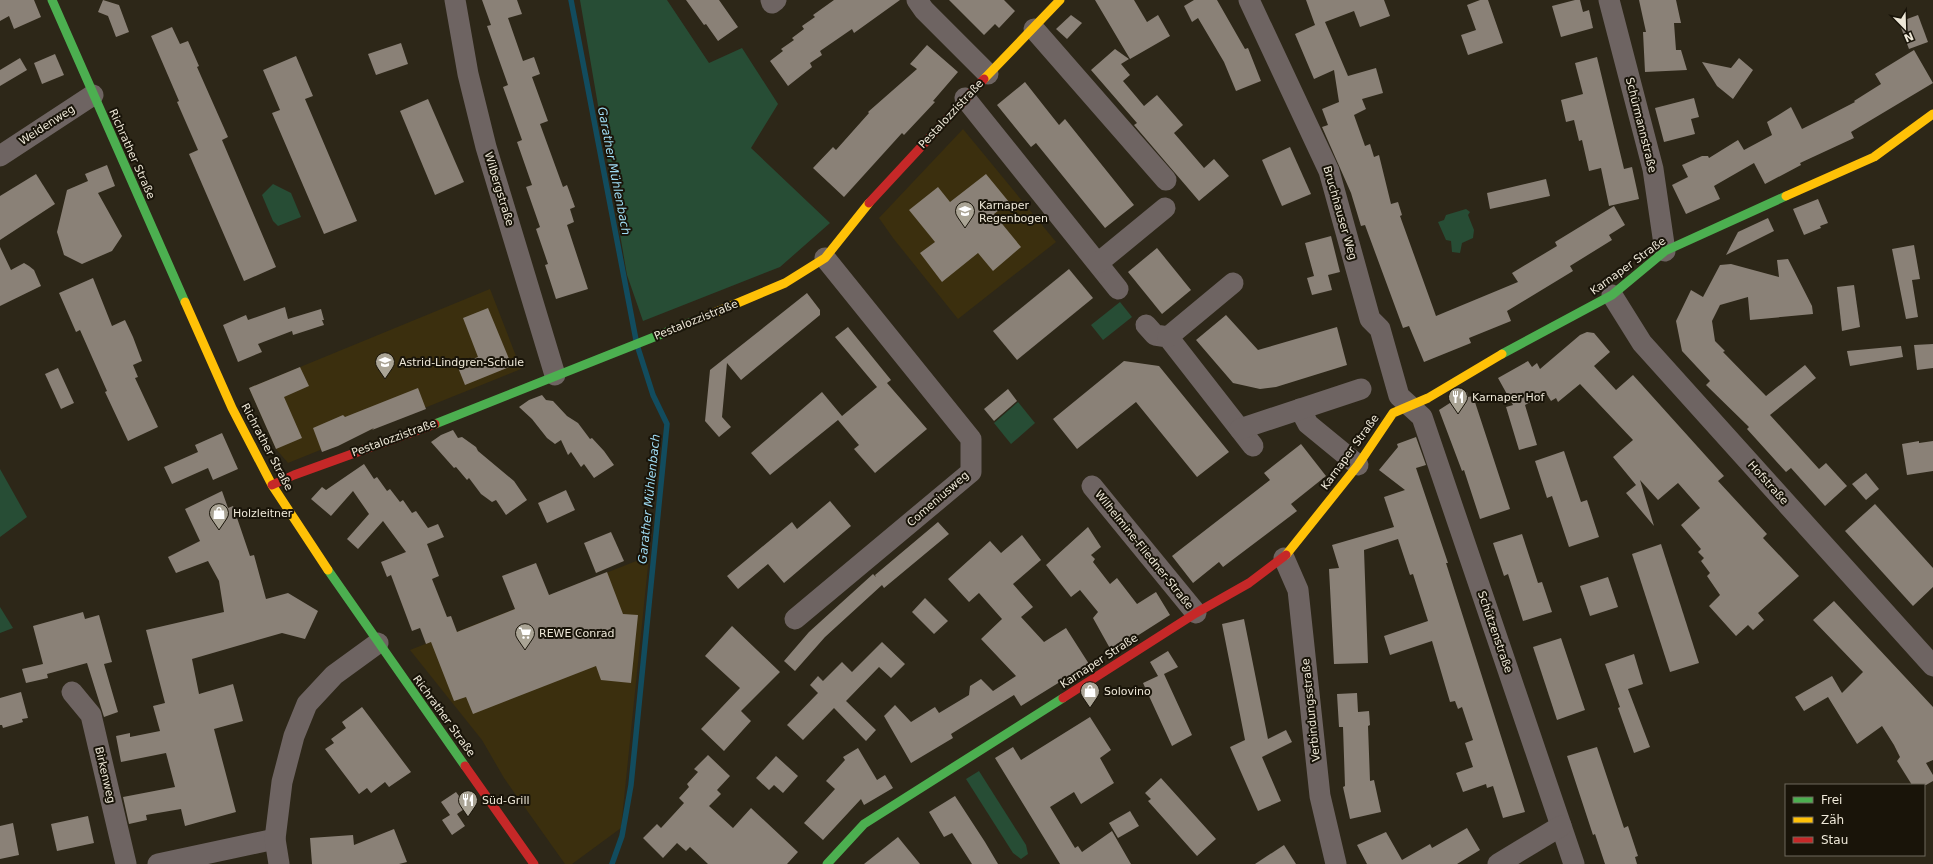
<svg xmlns="http://www.w3.org/2000/svg" width="1933" height="864" font-family="'DejaVu Sans',sans-serif">
<style>
.built{fill:#3b2f0e}
.green{fill:#274d35}
.lines{fill:none;stroke-linecap:round;stroke-linejoin:round}
.stream{stroke:#124c5e;stroke-width:5.5}
.building{fill:#8a8177}
.street{stroke:#6e6462;stroke-width:21}
.fast{stroke:#4caf50;stroke-width:9}
.slow{stroke:#ffc107;stroke-width:9}
.jam{stroke:#c62828;stroke-width:9}
.labels{text-anchor:middle;dominant-baseline:central;stroke-width:4;stroke-linejoin:round;paint-order:stroke}
.street-label{font-size:11px;fill:#eee8d8;stroke:#191409}
.poi-label{font-size:11px;fill:#eee8d8;stroke:#191409;text-anchor:start}
.water-label{font-size:12px;font-style:italic;fill:#9fdcf4;stroke:#191409}
</style>
<rect width="100%" height="100%" fill="#2d2718"/>
<g class="built">
<polygon points="963,129 1056,242 958,319 893,238 879,218"/>
<polygon points="490,289 521,369 288,463 276,449 249,388"/>
<polygon points="649,556 621,828 572,864 565,864 504,778 482,740 410,650"/>
</g>
<g class="green">
<polygon points="580,0 667,0 709,63 742,48 778,104 751,148 830,223 780,267 643,321 627,275"/>
<polygon points="273,184 291,193 301,217 278,226 273,221 262,195"/>
<polygon points="1466,209 1470,212 1468,215 1474,230 1473,238 1462,243 1460,253 1452,252 1451,241 1446,240 1438,222 1444,220 1446,215"/>
<polygon points="1120,302 1132,317 1103,340 1091,325"/>
<polygon points="1018,402 1035,423 1011,444 994,423"/>
<polygon points="0,469 27,517 0,537"/>
<polygon points="0,607 13,628 0,633"/>
<polygon points="979,771 1026,845 1028,854 1021,859 1013,853 966,779"/>
</g>
<g class="lines">
<g class="stream">
<polyline points="571,0 636,340"/>
<polyline points="612,864 622,836 631,785 667,424 653,395 638,348"/>
</g>
</g>
<g class="building">
<polygon points="0,0 34,0 41,17 14,29 9,16 0,21"/>
<polygon points="103,0 119,5 129,32 116,37 108,16 98,12"/>
<polygon points="482,0 517,0 522,14 508,18 523,61 534,57 540,74 532,77 548,121 540,124 563,187 567,185 575,207 570,209 574,222 567,225 588,289 556,299 545,265 548,264 536,229 540,227 526,187 532,185 517,142 522,140 503,87 508,85 487,26 491,25"/>
<polygon points="686,0 719,0 738,27 718,41 706,24 704,25"/>
<polygon points="834,0 900,0 854,33 852,29 820,51 822,55 810,63 812,67 788,86 770,61 783,51 781,49 794,40 792,38 804,29 802,26 815,17 813,15"/>
<polygon points="949,0 1004,0 1015,11 999,28 995,24 984,35"/>
<polygon points="1095,0 1134,0 1147,22 1158,15 1170,36 1130,59"/>
<polygon points="1194,0 1217,0 1245,49 1248,48 1261,81 1236,91 1224,62 1198,18 1192,22 1184,6"/>
<polygon points="1306,0 1384,0 1390,16 1360,27 1354,11 1325,22 1348,76 1376,68 1383,93 1362,99 1366,109 1354,115 1365,146 1370,144 1374,157 1379,155 1391,204 1398,202 1402,215 1400,216 1436,316 1518,282 1512,273 1557,246 1555,242 1614,206 1625,225 1609,235 1612,240 1570,266 1573,271 1507,311 1511,321 1469,338 1471,343 1424,362 1409,326 1403,328 1365,225 1361,226 1351,193 1322,127 1328,125 1322,109 1339,102 1334,70 1314,79 1295,34 1315,25"/>
<polygon points="1480,0 1488,0 1503,43 1468,55 1461,35 1476,30 1467,5"/>
<polygon points="1575,0 1580,0 1583,12 1589,10 1593,28 1561,37 1552,6"/>
<polygon points="1639,0 1676,0 1681,23 1674,23 1676,50 1681,50 1687,70 1645,72 1643,32 1646,32"/>
<polygon points="1071,15 1082,23 1067,39 1056,29"/>
<polygon points="1918,15 1928,42 1909,49 1899,22"/>
<polygon points="172,27 180,44 188,41 199,66 197,67 228,137 222,140 276,267 244,281 189,154 198,150 177,102 179,101 151,36"/>
<polygon points="401,43 408,64 376,75 368,54"/>
<polygon points="927,45 958,72 933,101 935,102 904,135 902,133 844,197 813,168 833,147 836,150 869,113 868,112 917,69 910,64"/>
<polygon points="1115,49 1129,59 1121,64 1130,75 1123,81 1144,106 1157,95 1183,125 1174,133 1204,168 1214,159 1229,176 1199,201 1134,125 1137,123 1091,70"/>
<polygon points="1914,50 1933,83 1851,132 1854,138 1800,163 1801,165 1765,184 1754,163 1714,186 1720,199 1686,214 1672,185 1688,177 1682,165 1702,156 1708,156 1709,158 1738,140 1744,150 1772,135 1767,122 1791,107 1802,129 1822,119 1855,102 1854,101 1881,84 1875,74"/>
<polygon points="55,54 64,75 42,84 34,63"/>
<polygon points="296,56 313,96 305,99 357,221 324,234 272,113 280,110 263,70"/>
<polygon points="1597,57 1624,169 1632,167 1639,199 1609,206 1601,168 1589,171 1582,140 1579,141 1574,120 1566,122 1561,100 1583,94 1575,63"/>
<polygon points="20,58 27,70 0,86 0,70"/>
<polygon points="1739,58 1753,70 1733,99 1717,86 1702,62 1731,68"/>
<polygon points="1025,82 1059,125 1065,119 1134,205 1105,228 1036,143 1031,147 997,105"/>
<polygon points="1694,98 1699,117 1691,119 1695,134 1664,142 1655,108"/>
<polygon points="428,99 464,182 435,195 400,111"/>
<polygon points="1290,147 1311,194 1282,206 1262,160"/>
<polygon points="107,165 115,186 98,193 122,236 112,251 82,264 64,255 57,232 67,190 88,181 85,174"/>
<polygon points="36,174 55,204 0,240 0,196"/>
<polygon points="986,174 1009,202 994,214 1021,247 993,271 978,253 942,282 920,253 935,242 909,210 938,187 950,202"/>
<polygon points="1546,179 1550,196 1490,209 1487,193"/>
<polygon points="1818,199 1828,223 1820,226 1821,228 1804,235 1793,209"/>
<polygon points="1768,218 1774,231 1726,255 1738,232"/>
<polygon points="1331,236 1340,272 1328,275 1332,290 1312,295 1307,278 1314,276 1305,243"/>
<polygon points="1914,245 1920,279 1912,280 1918,317 1906,319 1892,249"/>
<polygon points="0,247 11,270 24,263 29,266 34,270 41,286 0,306"/>
<polygon points="1157,248 1191,290 1162,314 1128,272"/>
<polygon points="1788,259 1812,306 1813,314 1750,320 1748,297 1720,305 1712,321 1715,341 1725,351 1723,352 1766,396 1805,365 1816,378 1770,415 1819,469 1826,463 1847,486 1825,506 1791,468 1786,472 1747,429 1749,427 1706,385 1710,381 1682,351 1676,321 1691,290 1703,297 1720,265 1731,264 1779,277 1777,260"/>
<polygon points="1069,269 1093,298 1017,360 993,331"/>
<polygon points="93,278 112,326 125,320 133,337 142,361 133,365 138,377 135,378 158,427 128,441 105,392 107,391 80,330 76,332 59,293"/>
<polygon points="1854,285 1860,327 1842,331 1837,287"/>
<polygon points="807,293 820,310 820,315 741,380 727,363 722,417 731,427 719,437 705,421 710,370"/>
<polygon points="285,307 288,319 321,309 324,320 322,320 324,325 293,335 292,331 258,344 262,352 238,362 223,325 246,315 248,320"/>
<polygon points="488,308 512,366 465,385 457,365 478,357 463,318"/>
<polygon points="1226,315 1258,350 1337,327 1347,365 1276,387 1260,389 1233,383 1196,340"/>
<polygon points="848,327 891,380 887,383 927,429 875,473 854,449 859,445 838,420 770,475 751,453 822,392 842,416 877,387 835,337"/>
<polygon points="1587,332 1594,333 1610,352 1594,366 1616,390 1633,375 1724,476 1718,481 1767,534 1763,538 1799,576 1758,613 1764,620 1753,630 1748,625 1736,636 1709,606 1720,595 1707,576 1710,573 1701,561 1704,558 1698,552 1701,549 1681,525 1700,508 1678,483 1658,500 1640,480 1654,526 1626,493 1636,485 1613,457 1633,440 1580,384 1558,402 1556,398 1551,401 1546,393 1525,405 1537,445 1519,450 1506,407 1513,405 1498,378 1528,361 1532,367 1537,363 1540,369 1580,335"/>
<polygon points="1933,344 1933,368 1917,370 1914,345"/>
<polygon points="1901,346 1903,357 1850,366 1847,351"/>
<polygon points="1124,361 1159,366 1229,452 1197,477 1136,402 1077,449 1053,419"/>
<polygon points="300,367 309,386 284,397 302,438 276,449 249,388"/>
<polygon points="58,368 74,403 61,409 45,374"/>
<polygon points="418,388 426,409 372,430 374,428 338,446 322,452 313,428 343,415 345,417"/>
<polygon points="1008,389 1017,401 994,421 984,409"/>
<polygon points="1467,392 1468,397 1473,396 1510,509 1480,519 1464,470 1462,471 1439,410"/>
<polygon points="542,395 546,400 553,401 567,416 578,423 590,439 592,438 604,451 614,465 594,478 584,464 581,467 571,452 568,455 561,440 555,444 547,438 532,419 519,407 529,400"/>
<polygon points="453,430 458,438 462,437 476,447 478,451 514,481 527,500 506,515 496,500 492,502 481,494 469,478 467,480 456,467 454,468 431,442 441,435"/>
<polygon points="222,433 238,469 213,480 208,468 172,484 164,467 198,452 195,445"/>
<polygon points="1416,437 1426,465 1416,468 1448,563 1446,563 1525,812 1503,818 1493,786 1487,788 1486,784 1463,792 1456,773 1473,767 1465,743 1473,740 1462,707 1458,709 1455,701 1450,702 1432,641 1390,655 1384,636 1428,621 1413,574 1410,575 1398,539 1364,550 1368,663 1334,664 1329,569 1339,568 1332,545 1394,527 1384,497 1405,490 1379,470 1398,447 1397,444"/>
<polygon points="1919,441 1919,443 1933,441 1933,471 1907,475 1902,444"/>
<polygon points="1301,444 1326,476 1291,504 1297,511 1223,567 1219,562 1193,583 1172,556 1270,480 1264,473"/>
<polygon points="1564,451 1581,502 1587,500 1599,537 1569,547 1552,496 1547,498 1535,461"/>
<polygon points="364,464 374,479 377,477 387,491 390,489 400,502 403,500 412,513 416,511 428,528 438,524 444,537 427,544 439,576 432,579 447,617 451,616 457,632 515,609 502,576 536,563 549,595 607,572 623,614 638,615 631,683 601,680 596,666 473,714 466,697 454,701 431,642 426,644 420,628 412,631 391,575 387,577 381,562 406,552 383,521 358,549 347,539 369,514 353,491 331,516 311,499 322,487 326,490"/>
<polygon points="1866,473 1879,489 1866,500 1852,484"/>
<polygon points="566,490 575,510 547,523 538,503"/>
<polygon points="222,491 228,508 233,506 250,556 254,555 266,599 288,593 318,611 305,639 282,633 192,659 199,694 233,684 243,721 214,729 236,812 185,826 181,809 146,815 147,820 129,824 123,797 175,787 166,753 121,762 116,736 130,733 130,737 160,731 153,706 165,703 146,630 224,612 219,581 208,561 176,573 168,557 200,541 185,509"/>
<polygon points="830,501 851,526 784,583 768,564 738,589 727,576 792,522 797,529"/>
<polygon points="1875,504 1933,568 1933,587 1913,606 1845,531"/>
<polygon points="938,522 949,534 884,588 882,585 825,637 795,671 784,661 809,632 873,574 876,577 875,575"/>
<polygon points="1088,527 1101,547 1091,555 1095,559 1093,562 1110,584 1117,578 1137,604 1156,592 1170,615 1112,652 1093,618 1098,612 1080,590 1071,597 1046,565"/>
<polygon points="611,532 624,561 596,573 584,543"/>
<polygon points="1522,534 1538,583 1542,582 1552,612 1523,621 1508,574 1504,576 1493,543"/>
<polygon points="1022,535 1041,560 1013,584 1033,607 1021,617 1044,642 1066,628 1089,664 1021,706 1014,695 951,734 953,738 911,763 884,716 895,705 911,722 935,707 939,713 969,695 970,686 981,679 993,691 1016,676 981,639 1002,619 979,593 969,602 948,579 990,541 1001,553"/>
<polygon points="1661,544 1699,663 1670,672 1632,554"/>
<polygon points="1608,577 1618,607 1590,616 1580,586"/>
<polygon points="925,598 948,621 934,634 912,612"/>
<polygon points="1834,601 1933,707 1933,760 1926,763 1933,775 1933,781 1926,785 1912,785 1897,761 1900,757 1894,745 1882,726 1857,744 1828,697 1804,711 1795,697 1832,676 1842,693 1863,672 1813,620"/>
<polygon points="83,612 85,619 99,615 112,662 104,664 118,712 104,717 87,663 47,674 48,678 26,683 22,669 43,664 33,626"/>
<polygon points="1244,619 1268,739 1286,730 1292,742 1262,757 1281,801 1258,811 1230,747 1245,740 1222,624"/>
<polygon points="732,626 780,672 741,711 751,721 724,751 701,729 740,688 705,656"/>
<polygon points="1561,638 1585,710 1557,720 1533,647"/>
<polygon points="882,642 905,664 891,678 879,667 846,701 876,730 866,741 834,708 803,740 787,725 818,693 810,685 818,676 823,681 842,662 852,672"/>
<polygon points="1168,651 1178,667 1164,674 1192,735 1172,746 1143,683 1158,676 1150,662"/>
<polygon points="1634,654 1643,684 1628,689 1650,747 1634,753 1618,708 1620,707 1605,664"/>
<polygon points="21,692 28,718 22,719 23,722 3,728 2,725 0,725 0,698"/>
<polygon points="1357,693 1358,712 1369,711 1370,725 1368,726 1370,781 1374,780 1381,812 1350,819 1343,787 1345,786 1343,727 1339,727 1337,694"/>
<polygon points="362,707 411,772 389,787 385,782 371,793 367,788 359,794 325,749 334,743 331,739 346,728 342,722"/>
<polygon points="1090,717 1111,750 1100,758 1114,783 1081,804 1074,792 1050,807 1075,848 1078,846 1082,852 1112,831 1131,864 1060,864 995,758 1013,747 1021,760"/>
<polygon points="1597,747 1624,828 1628,826 1638,856 1635,857 1637,864 1605,864 1595,834 1593,835 1567,756"/>
<polygon points="858,748 877,780 885,775 893,788 864,805 861,799 823,840 804,823 835,789 826,781 845,760 843,757"/>
<polygon points="708,755 730,776 717,790 721,794 709,806 733,828 751,808 798,852 787,864 708,864 690,847 686,851 677,843 663,858 643,838 657,824 661,828 684,803 679,798 689,787 687,784 698,772 694,769"/>
<polygon points="776,756 798,776 783,793 774,785 769,790 756,778"/>
<polygon points="1161,778 1216,839 1197,856 1148,801 1151,799 1145,793"/>
<polygon points="456,792 467,807 457,814 465,826 452,835 442,820 450,815 441,802"/>
<polygon points="955,796 985,842 998,864 972,864 952,833 944,837 929,812"/>
<polygon points="1130,811 1139,826 1118,838 1109,823"/>
<polygon points="88,816 94,843 57,851 51,824"/>
<polygon points="13,823 19,855 0,859 0,826"/>
<polygon points="1467,828 1480,850 1457,864 1367,864 1357,845 1386,832 1402,860 1430,844 1432,848"/>
<polygon points="394,829 407,862 399,864 312,864 310,838 353,835 354,845"/>
<polygon points="898,837 920,864 864,864"/>
<polygon points="1284,845 1296,864 1255,864"/>
</g>
<g class="lines">
<g class="street">
<polyline points="455,0 468,74 486,147 555,375"/>
<polyline points="771,0 772,3 776,0"/>
<polyline points="917,0 924,10 988,74"/>
<polyline points="1249,0 1329,171 1370,319 1380,329 1399,396 1422,417 1574,864"/>
<polyline points="1609,0 1653,169 1665,251"/>
<polyline points="1034,29 1166,180"/>
<polyline points="965,98 1118,289"/>
<polyline points="0,156 93,95"/>
<polyline points="1098,263 1165,208"/>
<polyline points="1612,295 1642,343 1933,666"/>
<polyline points="1146,325 1155,335 1168,337 1253,446"/>
<polyline points="1168,337 1233,283"/>
<polyline points="1300,409 1308,424 1358,465"/>
<polyline points="1240,429 1361,389"/>
<polyline points="1092,486 1196,613"/>
<polyline points="1284,558 1298,590 1320,796 1336,864"/>
<polyline points="795,619 971,472 971,439 825,258"/>
<polyline points="72,692 91,715 126,864"/>
<polyline points="158,864 275,839"/>
<polyline points="279,864 275,839 282,782 294,736 307,704 334,675 378,643"/>
<polyline points="1498,864 1561,826"/>
</g>
<g class="fast">
<polyline points="52,0 185,302"/>
<polyline points="1502,354 1612,295 1665,251 1786,196"/>
<polyline points="435,424 702,318"/>
<polyline points="328,570 465,766"/>
<polyline points="827,864 864,824 1063,698"/>
</g>
<g class="slow">
<polyline points="984,79 1060,0"/>
<polyline points="1786,196 1874,157 1933,114"/>
<polyline points="185,302 232,408 272,485 328,570"/>
<polyline points="702,318 785,283 825,258 869,203"/>
<polyline points="1286,555 1358,465 1393,413 1428,398 1502,354"/>
</g>
<g class="jam">
<polyline points="869,203 984,79"/>
<polyline points="272,485 294,475 435,424"/>
<polyline points="1063,698 1196,613 1249,583 1286,555"/>
<polyline points="465,766 534,864"/>
</g>
</g>
<defs>
<g id="school-pin" transform="scale(1)"><path d="M0 17L-7.5 6A9.5 9.5 0 1 1 7.5 6Z" fill="#aaa495" stroke="#191409"/><path d="M0-5L7-2L0 1L-7-2ZM-4 1L0 2.5L4 1V4Q0 6-4 4Z" fill="#fff"/></g>
<g id="restaurant-pin" transform="scale(1)"><path d="M0 17L-7.5 6A9.5 9.5 0 1 1 7.5 6Z" fill="#aaa495" stroke="#191409"/><path d="M-5-6h1v4h1v-4h1v4h1v-4h1v5L-1.5 .5V6h-2V.5L-5-1ZM5-6V6H3V1.5H1.5Q1.5-4 5-6Z" fill="#fff"/></g>
<g id="shop-pin" transform="scale(1)"><path d="M0 17L-7.5 6A9.5 9.5 0 1 1 7.5 6Z" fill="#aaa495" stroke="#191409"/><path d="M-5-2.5h2.3a2.7 3.5 0 0 1 5.4 0H5L5.5 6h-11ZM-1.5-2.5h3a1.5 2.3 0 0 0-3 0Z" fill="#fff"/></g>
<g id="supermarket-pin" transform="scale(1)"><path d="M0 17L-7.5 6A9.5 9.5 0 1 1 7.5 6Z" fill="#aaa495" stroke="#191409"/><path d="M-6-5.5h2.5l.6 2H6L4.5 2H-2.5L-4.4-4H-6ZM-1.5 3.2a1.3 1.3 0 1 0 .1 0ZM3 3.2a1.3 1.3 0 1 0 .1 0Z" fill="#fff"/></g>
</defs>
<g fill-rule="evenodd">
<use href="#school-pin" x="965" y="211"/>
<use href="#school-pin" x="385" y="362"/>
<use href="#restaurant-pin" x="1458" y="397"/>
<use href="#shop-pin" x="219" y="513"/>
<use href="#supermarket-pin" x="525" y="633"/>
<use href="#shop-pin" x="1090" y="691"/>
<use href="#restaurant-pin" x="468" y="800"/>
</g>
<g class="labels">
<g class="street-label">
<text transform="translate(951 114) rotate(-47)">Pestalozzistraße</text>
<text transform="translate(47 125) rotate(-33)">Weidenweg</text>
<text transform="translate(1641 125) rotate(76)">Schürmannstraße</text>
<text transform="translate(132 154) rotate(66)">Richrather Straße</text>
<text transform="translate(499 189) rotate(73)">Wilbergstraße</text>
<text transform="translate(1340 213) rotate(74)">Bruchhauser Weg</text>
<text transform="translate(1628 266) rotate(-36)">Karnaper Straße</text>
<text transform="translate(696 320) rotate(-22)">Pestalozzistraße</text>
<text transform="translate(394 438) rotate(-20)">Pestalozzistraße</text>
<text transform="translate(267 447) rotate(62)">Richrather Straße</text>
<text transform="translate(1350 452) rotate(-54)">Karnaper Straße</text>
<text transform="translate(1768 483) rotate(48)">Hofstraße</text>
<text transform="translate(938 499) rotate(-41)">Comeniusweg</text>
<text transform="translate(1144 550) rotate(51)">Wilhelmine-Fliedner-Straße</text>
<text transform="translate(1495 632) rotate(71)">Schützenstraße</text>
<text transform="translate(1099 661) rotate(-33)">Karnaper Straße</text>
<text transform="translate(1311 710) rotate(-96)">Verbindungsstraße</text>
<text transform="translate(444 716) rotate(54)">Richrather Straße</text>
<text transform="translate(105 775) rotate(77)">Birkenweg</text>
</g>
<g class="poi-label">
<text x="979" y="205">Karnaper<tspan x="979" dy="13">Regenbogen</tspan></text>
<text x="399" y="362">Astrid-Lindgren-Schule</text>
<text x="1472" y="397">Karnaper Hof</text>
<text x="233" y="513">Holzleitner</text>
<text x="539" y="633">REWE Conrad</text>
<text x="1104" y="691">Solovino</text>
<text x="482" y="800">Süd-Grill</text>
</g>
<g class="water-label">
<text transform="translate(614 171) rotate(79)">Garather Mühlenbach</text>
<text transform="translate(649 499) rotate(-84)">Garather Mühlenbach</text>
</g>
</g>
<rect x="1785" y="784" width="140" height="72" fill="#191409" stroke="#6e695c"/>
<rect x="1793" y="797" width="20" height="6" fill="#4caf50" stroke="#6e695c"/>
<text x="1821" y="804" font-size="12" fill="#eee8d8">Frei</text>
<rect x="1793" y="817" width="20" height="6" fill="#ffc107" stroke="#6e695c"/>
<text x="1821" y="824" font-size="12" fill="#eee8d8">Zäh</text>
<rect x="1793" y="837" width="20" height="6" fill="#c62828" stroke="#6e695c"/>
<text x="1821" y="844" font-size="12" fill="#eee8d8">Stau</text>
<g transform="translate(1905 28) rotate(157)" stroke="#191409" stroke-width="3" paint-order="stroke">
<path d="M0-3L7 15L0 10L-7 15Z" fill="#eee8d8"/>
<text y="-6" font-size="11" font-weight="bold" text-anchor="middle" fill="#eee8d8">N</text>
</g>
</svg>
